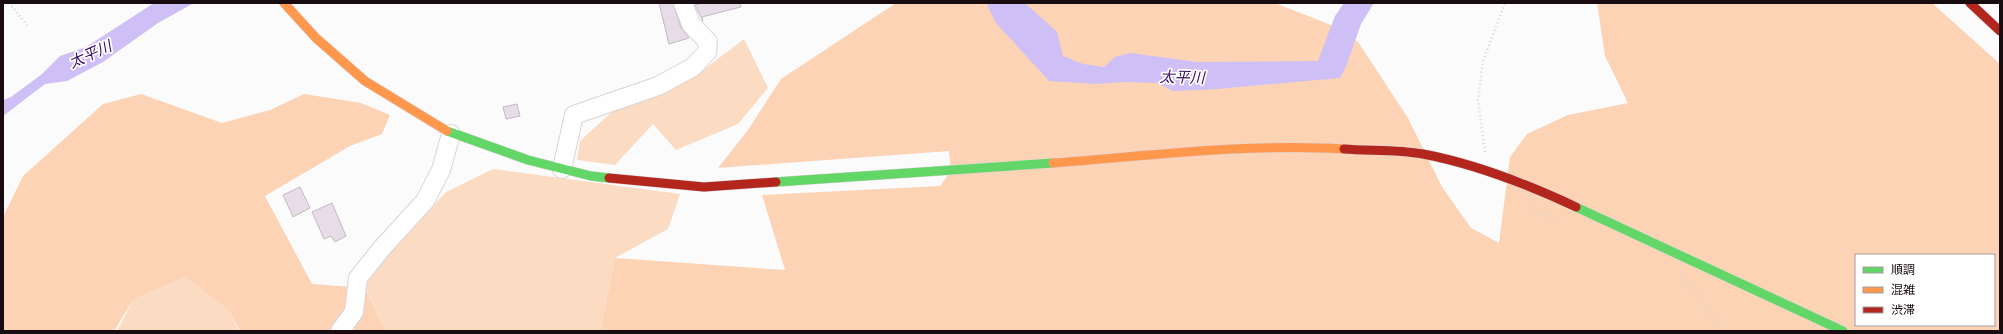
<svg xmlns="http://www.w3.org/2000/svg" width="2003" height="334" font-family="'PT Sans Narrow','Noto Sans JP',sans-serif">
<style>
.green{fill:#fcdbc3}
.forest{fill:#fcd3b5;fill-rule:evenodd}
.water{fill:#cec0f7}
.building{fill:#e7dce8;stroke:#c1bcc1}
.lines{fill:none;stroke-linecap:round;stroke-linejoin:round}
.street-casing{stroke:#dbd4d7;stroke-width:20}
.fast-casing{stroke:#dbd4d7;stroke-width:10}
.slow-casing{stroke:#dbd4d7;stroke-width:10}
.jam-casing{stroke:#dbd4d7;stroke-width:10}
.path{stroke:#d7d6d6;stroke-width:2.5;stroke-dasharray:1 3;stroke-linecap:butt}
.street{stroke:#fefefe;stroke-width:18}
.fast{stroke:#63d668;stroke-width:9}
.slow{stroke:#ff974d;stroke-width:9}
.jam{stroke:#b3261e;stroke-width:9}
.labels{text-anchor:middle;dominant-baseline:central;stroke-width:3.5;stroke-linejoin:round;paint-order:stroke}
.water-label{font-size:15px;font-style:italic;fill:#330b66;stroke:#fff}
</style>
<rect width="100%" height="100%" fill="#fbfbfb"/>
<g class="green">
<polygon points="744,39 768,88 738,124 676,150 653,124 615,165 577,160 580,141 615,109 690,80"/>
<polygon points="493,169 680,194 668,229 615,258 600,331 386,331 362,281 446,192"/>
<polygon points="185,277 228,310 239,331 117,331 133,300"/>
</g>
<g class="forest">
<path d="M896,3H1275L1336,27L1358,42L1408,118L1442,187L1471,228L1499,243L1510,157L1527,134L1568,115L1628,103L1605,56L1597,3H1932L2000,64V331H600L615,258L785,270L762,195L940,186L951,171L949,151L718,168L748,130L781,79ZM1856,255H1994V325H1856Z"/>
<polygon points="141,94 222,123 270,110 304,94 361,103 390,115 382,134 350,146 265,196 312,284 365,288 386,331 240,331 228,310 185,277 133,300 114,331 3,331 3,217 23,176 103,104"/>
</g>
<g class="water">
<polygon points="154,3 194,3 158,23 103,62 67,81 45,84 3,116 3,100 11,97 42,74 60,56 86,47"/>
<polygon points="986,3 1025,3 1057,32 1063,56 1083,64 1104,67 1115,57 1130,53 1197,62 1318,61 1335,16 1344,3 1374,3 1361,24 1347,64 1340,78 1217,89 1173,91 1157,83 1124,82 1097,84 1049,81 996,23"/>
</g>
<g class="building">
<polygon points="659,3 673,3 681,28 689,38 669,44"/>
<polygon points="702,3 740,3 741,7 702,17 703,21 695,5"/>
<polygon points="517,104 520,116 506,119 503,107"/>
<polygon points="300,187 310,208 293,217 283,195"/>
<polygon points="332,203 346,236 335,242 331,236 324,239 312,212"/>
</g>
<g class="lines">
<g class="street-casing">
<g id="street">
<polyline points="562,169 574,115 658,86 693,67 707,52 708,42 691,24 683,3"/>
<polyline points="340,331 354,312 358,278 382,248 425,201 441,170 451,134"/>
</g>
</g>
<g class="fast-casing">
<g id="fast">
<polyline points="447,131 528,160 591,176 609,178"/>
<polyline points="776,182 1053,163"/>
<polyline points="1576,207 1843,331"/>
</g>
</g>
<g class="slow-casing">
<g id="slow">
<polyline points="284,3 316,38 365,81 447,131"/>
<path d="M1053,163C1149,156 1247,143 1344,149"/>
</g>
</g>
<g class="jam-casing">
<g id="jam">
<polyline points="1970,3 2000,31"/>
<path d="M1344,149C1369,151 1397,149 1423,154C1476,164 1527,184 1576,207"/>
<polyline points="609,178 704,187 776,182"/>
</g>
</g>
<g class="path">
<polyline points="9,3 28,26"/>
<polyline points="1485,152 1478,100 1483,61 1505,3"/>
<polyline points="1528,205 1537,212 1560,221"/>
<polyline points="1681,276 1694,290 1723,331"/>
</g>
<use href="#street" class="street"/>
<use href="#fast" class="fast"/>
<use href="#slow" class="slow"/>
<use href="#jam" class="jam"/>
</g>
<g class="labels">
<g class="water-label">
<text transform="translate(90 54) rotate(-24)">太平川</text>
<text transform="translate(1182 77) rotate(1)">太平川</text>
</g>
</g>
<rect width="2003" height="334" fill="none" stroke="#190c11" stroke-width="8"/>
<rect x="1855" y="254" width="140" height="72" fill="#ffffff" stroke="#a39ea0"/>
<rect x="1863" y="267" width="20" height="6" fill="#63d668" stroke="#a39ea0"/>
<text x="1891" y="274" font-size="12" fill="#190c11">順調</text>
<rect x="1863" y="287" width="20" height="6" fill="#ff974d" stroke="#a39ea0"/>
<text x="1891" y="294" font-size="12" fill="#190c11">混雑</text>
<rect x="1863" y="307" width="20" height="6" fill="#b3261e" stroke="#a39ea0"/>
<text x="1891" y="314" font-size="12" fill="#190c11">渋滞</text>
</svg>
